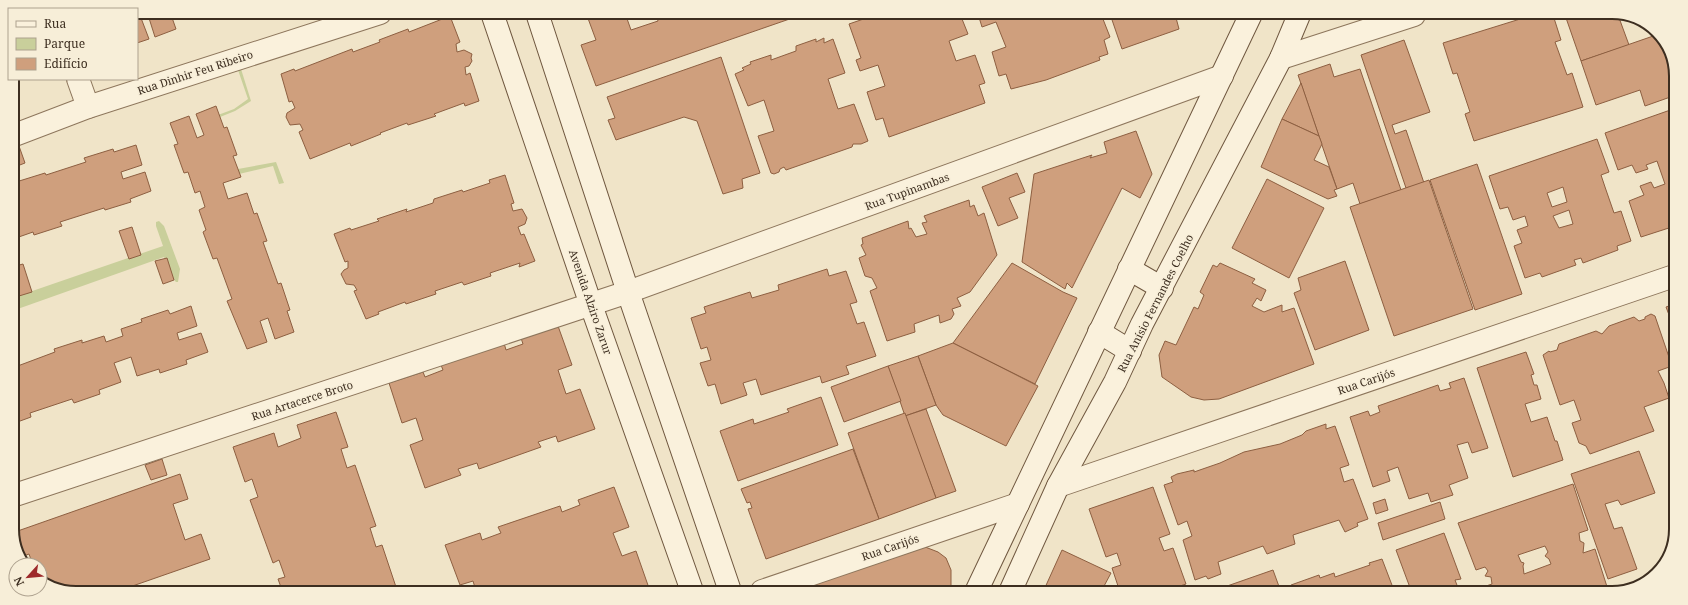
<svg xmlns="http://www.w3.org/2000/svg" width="1688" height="605" font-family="'Noto Serif',serif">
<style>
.green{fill:#c9cf9b}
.building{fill:#cf9f7d;stroke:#8d5f41;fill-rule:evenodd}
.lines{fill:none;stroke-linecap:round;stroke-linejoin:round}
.street-casing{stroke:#8d765c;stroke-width:24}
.secondary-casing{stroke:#6f573f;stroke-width:24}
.street{stroke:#faf1dc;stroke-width:22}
.secondary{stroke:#faf1dc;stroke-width:22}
.labels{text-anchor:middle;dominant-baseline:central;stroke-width:3;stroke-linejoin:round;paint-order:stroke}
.street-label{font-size:11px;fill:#3d2e20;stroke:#f7eed8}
.rim{fill:none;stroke:#3d2e20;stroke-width:2}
</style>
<rect width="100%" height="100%" fill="#f0e4c8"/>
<g class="green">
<polygon points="241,69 251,101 235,111 220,117 218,115 234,109 248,99 238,70"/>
<polygon points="276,162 284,183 279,184 273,166 239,174 238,169"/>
<polygon points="159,221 164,226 180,269 178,282 176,282 174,280 164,257 12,311 12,298 163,246 156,226 156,222"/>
</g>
<g class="building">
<polygon points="137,12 170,12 176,29 155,37 148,15 141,18 149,39 137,43"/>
<polygon points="571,13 625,13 631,30 658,21 656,13 804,14 596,86 581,45 596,40 586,13 573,18"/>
<polygon points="878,14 960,14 968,34 949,41 956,61 975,55 985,83 979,85 985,103 889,137 883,118 876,120 867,92 885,86 878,65 860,71 856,60 861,58 849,24"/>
<polygon points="978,14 1086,14 1088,19 1101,14 1110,37 1104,40 1108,54 1099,57 1100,60 1046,80 1011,89 1006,74 999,76 992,52 1006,47 996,22 982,27"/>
<polygon points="1110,14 1175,14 1179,29 1122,49"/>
<polygon points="1533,15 1553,15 1561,40 1555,42 1567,75 1572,73 1583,107 1474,141 1465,114 1470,112 1457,73 1453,74 1443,43"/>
<polygon points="1565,15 1618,15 1629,45 1581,61"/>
<polygon points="450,16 460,42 456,44 457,52 464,50 472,54 471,58 472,61 469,66 465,67 466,75 470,73 479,101 465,106 464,103 434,114 436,116 408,125 407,123 380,133 381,134 351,146 350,143 310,159 299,132 303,130 300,124 290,125 286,117 287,113 295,108 292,101 289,102 281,74 294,69 295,71 352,49 353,52 380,42 379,40 408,29 409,32"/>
<polygon points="1659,34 1663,37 1676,71 1676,95 1645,106 1640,90 1596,105 1581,61"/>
<polygon points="824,38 824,43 833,39 845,73 828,79 838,109 854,104 868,141 861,144 853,144 852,147 786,170 784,167 780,169 779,172 774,174 771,173 758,136 774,131 764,100 748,106 735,74 744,70 742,68 751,64 750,62 771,55 771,60 796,51 796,46 816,39 816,42"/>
<polygon points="1404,40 1430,112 1392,125 1395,134 1406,130 1424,183 1406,188 1361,55"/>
<polygon points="721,57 760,173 742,179 743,188 723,194 697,121 684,117 616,140 608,120 615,118 607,97"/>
<polygon points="1330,64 1334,77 1360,69 1401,190 1360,204 1353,183 1337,189 1298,75"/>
<polygon points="1301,83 1319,136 1282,119"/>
<polygon points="216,106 224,128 227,127 237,155 233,156 241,177 223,183 228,199 247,193 254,214 257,213 267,241 263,242 278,284 281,283 290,310 287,311 294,332 275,339 268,318 260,321 267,342 247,349 227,301 232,299 217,258 213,259 203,232 206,230 199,210 205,207 200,191 195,193 188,172 184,173 174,145 178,144 170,123 189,116 197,138 204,135 196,114"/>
<polygon points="1676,108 1675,226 1641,237 1629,201 1644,195 1640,186 1651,182 1654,188 1665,184 1657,161 1646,165 1648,169 1636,173 1632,165 1618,170 1605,133"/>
<polygon points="1282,119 1319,136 1322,144 1314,160 1329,167 1337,189 1334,190 1337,196 1328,199 1261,167"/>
<polygon points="1136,131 1152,174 1140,198 1122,188 1072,288 1067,283 1065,289 1022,262 1034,174 1092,155 1090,158 1107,153 1104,142"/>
<path d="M1597,139L1609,172L1601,175L1605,187L1614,213L1621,211L1631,241L1617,246L1618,250L1583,263L1581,258L1574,260L1576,265L1542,277L1540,273L1525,278L1514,246L1522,243L1517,230L1528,226L1525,216L1513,220L1508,207L1500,209L1489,176ZM1563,187L1567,202L1552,207L1547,193ZM1569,210L1573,224L1559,228L1553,216Z"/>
<polygon points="136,145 142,165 121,172 123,179 145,172 151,191 130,199 131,202 105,210 104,208 60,222 62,226 34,235 33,232 13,239 12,188 17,186 16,182 45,173 46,175 86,162 84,158 113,149 114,152"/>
<polygon points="19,146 25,163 12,168 12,148"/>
<polygon points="1477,164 1522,294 1475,310 1430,180"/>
<polygon points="1017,173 1025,192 1009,198 1018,218 998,226 982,187"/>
<polygon points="505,175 514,203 511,204 513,211 522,209 527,218 525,224 518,227 521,235 524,234 535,261 519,267 520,263 490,273 491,276 464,285 462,282 435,291 436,294 406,304 405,302 378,312 379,314 366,319 354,291 357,290 354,285 346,284 341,274 344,270 348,268 348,261 345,262 334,234 350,228 351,230 379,221 377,219 407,209 406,212 433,203 434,199 462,190 463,192 490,183 489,180"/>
<polygon points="1267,179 1324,208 1289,278 1232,248"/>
<polygon points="1429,180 1473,309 1394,336 1350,207"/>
<polygon points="969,200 970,207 974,205 978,216 984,213 997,255 970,292 957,298 961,306 952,309 954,314 951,319 940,323 939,315 914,324 915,332 887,341 870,291 877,288 872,278 865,276 859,258 866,255 861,245 863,244 862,238 908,221 909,229 911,228 916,237 927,234 922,223 927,222 924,216"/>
<polygon points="132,227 141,255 129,259 119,231"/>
<polygon points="167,258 174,280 163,284 155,261"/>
<polygon points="1345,261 1369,330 1315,350 1294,293 1301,290 1298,278"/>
<polygon points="1012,263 1063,292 1077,298 1035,384 953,343"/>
<polygon points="1220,263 1255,279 1252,283 1266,290 1261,301 1257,298 1252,306 1264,312 1282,305 1282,312 1294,308 1314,364 1219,399 1204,400 1191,397 1162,377 1159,355 1165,341 1176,345 1194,307 1198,309 1204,295 1200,292 1213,265 1217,267"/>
<polygon points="23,264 32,292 19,296 12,273 12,267"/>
<polygon points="827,269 829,276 846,271 857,302 850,304 857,324 864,322 876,356 846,366 849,374 822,383 820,376 761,395 756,379 743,383 747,395 721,404 715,384 708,386 700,363 711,360 707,347 701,349 691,318 706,313 704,307 750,292 752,298 779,290 778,285"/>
<polygon points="1674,304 1674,328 1666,307"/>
<polygon points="191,306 197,326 177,333 179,340 201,333 208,352 186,360 187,364 160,373 159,369 137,376 131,357 114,363 121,382 99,390 100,394 74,403 72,399 30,413 31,417 12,424 12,364 15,367 55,352 54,349 82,340 82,343 104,336 106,342 123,336 121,329 142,322 141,319 168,310 170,314"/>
<polygon points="1651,314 1655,316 1672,366 1658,371 1664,383 1669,398 1644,407 1654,431 1590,454 1586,446 1579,443 1572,423 1581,420 1574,400 1560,405 1543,355 1549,351 1550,352 1557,350 1559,344 1596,331 1602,334 1609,326 1634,317 1639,321 1645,319 1645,317"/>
<polygon points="558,326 572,365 558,370 566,394 580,389 595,429 558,442 556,436 538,442 541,447 479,469 477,463 458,469 461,475 425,488 410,445 423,440 416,418 402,423 389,383 423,372 425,377 443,370 441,365 504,343 506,350 523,344 521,338"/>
<polygon points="953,343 1038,386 1006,446 943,415 936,405 918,356"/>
<polygon points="1526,352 1534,374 1531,375 1534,385 1537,385 1541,399 1525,404 1531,422 1547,417 1555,441 1557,441 1563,460 1513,477 1477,368"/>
<polygon points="918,356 936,405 905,416 888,366"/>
<polygon points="888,366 901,401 844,422 831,387"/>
<polygon points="1464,378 1488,448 1472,453 1468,442 1457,445 1468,478 1449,485 1453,495 1431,502 1428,493 1409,499 1398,467 1387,471 1390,481 1373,487 1350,417 1368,411 1370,416 1380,412 1378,406 1438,385 1440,391 1451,388 1449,383"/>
<polygon points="821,397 838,445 738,481 720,431 753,419 754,424 789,412 787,409"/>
<polygon points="926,409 956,491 936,498 905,416"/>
<polygon points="336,412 348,447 341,449 347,468 355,465 376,526 370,528 376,547 382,545 397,590 282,590 278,579 285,577 279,560 273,563 250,500 258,497 252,479 245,482 233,447 274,433 278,447 301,438 297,425"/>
<polygon points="905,413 936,498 879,519 848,433"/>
<polygon points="1326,424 1326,429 1335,426 1349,465 1340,468 1344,482 1353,479 1368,519 1357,523 1358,526 1345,532 1339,520 1293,535 1295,544 1267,554 1263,546 1218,562 1221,574 1208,579 1206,576 1195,580 1183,540 1192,536 1187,521 1178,525 1164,485 1173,482 1171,477 1177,474 1194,470 1194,472 1220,463 1244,452 1280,444 1302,435 1306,431"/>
<polygon points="853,449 879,519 766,559 748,509 752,508 750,502 747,503 741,489"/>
<polygon points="1639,451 1655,493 1621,505 1618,500 1605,504 1614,529 1622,527 1637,569 1608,579 1571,474"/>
<polygon points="162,459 167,475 151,480 145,465"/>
<polygon points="180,474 188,499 173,504 185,540 201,534 210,559 121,590 55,590 40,579 40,565 33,565 29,554 21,557 12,533"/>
<path d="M1573,484L1588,530L1579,533L1580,541L1584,543L1583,553L1595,549L1609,593H1482L1480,588L1492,584L1491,577L1485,576L1488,571L1485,567L1476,570L1458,523ZM1545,546L1548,552L1545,556L1549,559L1551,564L1524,574L1523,566L1524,563L1521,562L1518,555Z"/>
<polygon points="614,487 629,527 613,533 622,556 636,551 650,591 476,591 473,581 460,585 445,545 480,533 482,540 501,533 498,527 560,506 562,512 580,505 578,500"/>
<polygon points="1153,487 1170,534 1159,538 1164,551 1173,548 1186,584 1162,592 1120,592 1112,568 1121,565 1117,553 1106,557 1089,509"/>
<polygon points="1385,499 1388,510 1376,514 1373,503"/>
<polygon points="1440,502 1445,519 1383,540 1378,523"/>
<polygon points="1444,533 1461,579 1455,580 1460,593 1418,593 1418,591 1412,593 1396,550"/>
<polygon points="920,545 938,552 946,558 951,570 951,585 947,592 804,591 803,589"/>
<polygon points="1062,550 1111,573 1103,588 1110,592 1043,592"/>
<polygon points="1382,559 1395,593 1294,592 1291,585 1319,575 1320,578 1334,573 1335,577 1370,565 1369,563"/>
<polygon points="1273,570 1281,592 1210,592"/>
</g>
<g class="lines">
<g class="street-casing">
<g id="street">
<polyline points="1281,58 1414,15"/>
<polyline points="78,79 88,107"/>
<polyline points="12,136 88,107 380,13"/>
<polyline points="1058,486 1674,276"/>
<polyline points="12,496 628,292 1222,76"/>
<polyline points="762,591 1018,504"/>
</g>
</g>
<g class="secondary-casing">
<g id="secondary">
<polyline points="492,13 591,305 692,591"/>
<polyline points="537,13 628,292 730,591"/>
<polyline points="1129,269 1162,288"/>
<polyline points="1099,332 1130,351"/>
<polyline points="976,592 1251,14"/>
<polyline points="1010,592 1058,486 1115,382 1142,324 1281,58 1299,15"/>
</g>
</g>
<use href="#street" class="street"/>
<use href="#secondary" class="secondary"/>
</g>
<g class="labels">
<g class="street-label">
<text transform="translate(195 72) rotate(-18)">Rua Dinhir Feu Ribeiro</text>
<text transform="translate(907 191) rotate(-20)">Rua Tupinambas</text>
<text transform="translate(591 302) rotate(71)">Avenida Alziro Zarur</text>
<text transform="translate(1155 303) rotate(-63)">Rua Anísio Fernandes Coelho</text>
<text transform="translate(1366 381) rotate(-19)">Rua Carijós</text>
<text transform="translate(302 400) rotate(-18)">Rua Artacerce Broto</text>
<text transform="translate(890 547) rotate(-19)">Rua Carijós</text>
</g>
</g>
<path d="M0 0H1688V605H0ZM76 19H1612A57 57 0 0 1 1669 76V529A57 57 0 0 1 1612 586H76A57 57 0 0 1 19 529V76A57 57 0 0 1 76 19Z" fill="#f7eed8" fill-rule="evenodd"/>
<path class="rim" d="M76 19H1612A57 57 0 0 1 1669 76V529A57 57 0 0 1 1612 586H76A57 57 0 0 1 19 529V76A57 57 0 0 1 76 19Z"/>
<rect x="8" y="8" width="130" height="72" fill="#f7eed8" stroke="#ada18e"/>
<rect x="16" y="21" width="20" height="6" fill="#faf1dc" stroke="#ada18e"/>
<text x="44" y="28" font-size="12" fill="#3d2e20">Rua</text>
<rect x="16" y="38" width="20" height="12" fill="#c9cf9b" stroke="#ada18e"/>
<text x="44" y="48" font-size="12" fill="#3d2e20">Parque</text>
<rect x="16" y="58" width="20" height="12" fill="#cf9f7d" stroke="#ada18e"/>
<text x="44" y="68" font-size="12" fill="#3d2e20">Edifício</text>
<g transform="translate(28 577) rotate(243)"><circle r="19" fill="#f7eed8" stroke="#ada18e"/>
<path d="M0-3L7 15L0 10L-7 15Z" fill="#9e2a2b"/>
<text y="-6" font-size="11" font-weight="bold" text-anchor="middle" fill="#3d2e20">N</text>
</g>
</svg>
